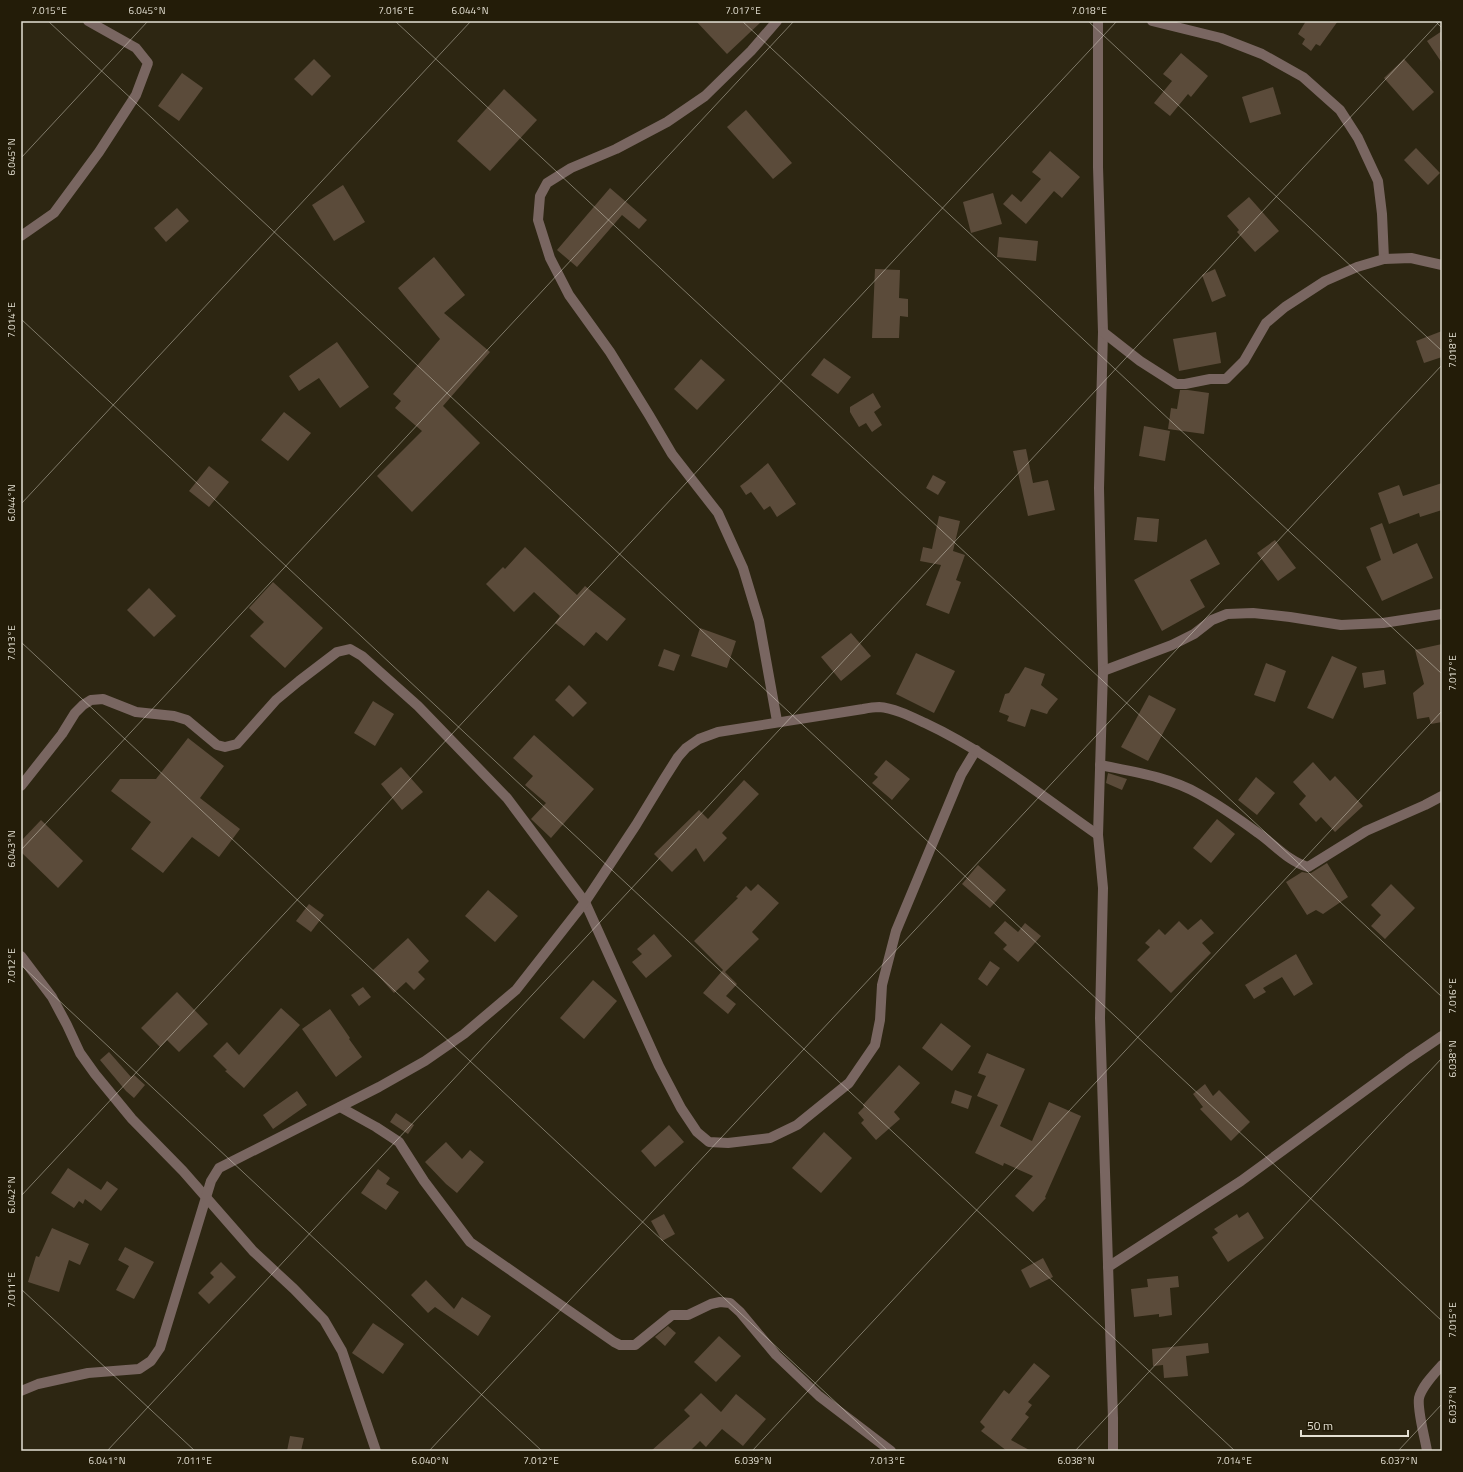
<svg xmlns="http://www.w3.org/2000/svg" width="1463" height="1472" font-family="'Titillium Web',sans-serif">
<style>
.building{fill:#5b4b3a}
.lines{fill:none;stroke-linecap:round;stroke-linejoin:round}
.minor{stroke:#796661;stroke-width:10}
.ticks{fill:none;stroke:#e4e0d3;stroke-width:1;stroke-opacity:0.45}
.neatline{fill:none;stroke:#e4e0d3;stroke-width:1.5}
.ticks-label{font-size:10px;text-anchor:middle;fill:#e4e0d3}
</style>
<rect width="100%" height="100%" fill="#2d2612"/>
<g class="building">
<polygon points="696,21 762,21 727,54"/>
<polygon points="1306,21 1338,21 1320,46 1316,44 1311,51 1302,44 1305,39 1298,34"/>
<polygon points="1442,31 1442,63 1427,41"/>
<polygon points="1181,53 1208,76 1191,97 1188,94 1170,116 1154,103 1172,81 1163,74"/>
<polygon points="314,59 331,76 312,96 294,79"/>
<polygon points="1404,59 1434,92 1413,111 1384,78"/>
<polygon points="182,73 203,88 179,121 158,106"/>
<polygon points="1273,87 1281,114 1250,123 1242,97"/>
<polygon points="504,89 537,120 490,171 457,141"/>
<polygon points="746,110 792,163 773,179 727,127"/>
<polygon points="1416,148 1440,173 1428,185 1404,160"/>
<polygon points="1050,151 1080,177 1062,198 1054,191 1026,224 1003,204 1012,194 1021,202 1041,179 1032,172"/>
<polygon points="343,185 365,222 334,241 312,205"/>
<polygon points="610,188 647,220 639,229 622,215 577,267 557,250"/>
<polygon points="993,193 1002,224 971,233 963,202"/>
<polygon points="1249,197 1279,231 1255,252 1237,232 1239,230 1227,216"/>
<polygon points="177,208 189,221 166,242 154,228"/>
<polygon points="999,237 1038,241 1036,261 997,257"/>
<polygon points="434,257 465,295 444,313 490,352 443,406 480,443 412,512 377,476 422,431 395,408 401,401 393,394 440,339 398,288"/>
<polygon points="875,269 900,270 899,298 908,299 908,317 900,316 899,338 872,338"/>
<polygon points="1215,269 1226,296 1212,302 1202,275"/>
<polygon points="1442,331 1442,357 1424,363 1416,341"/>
<polygon points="1216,332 1221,363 1179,371 1173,339"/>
<polygon points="337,342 369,387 340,408 319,378 299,391 289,376"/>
<polygon points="824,358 851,377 838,394 811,375"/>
<polygon points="701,359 725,380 697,410 674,389"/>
<polygon points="1180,390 1188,390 1209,393 1204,434 1168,429 1171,408 1177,409"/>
<polygon points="873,393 881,407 874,412 882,425 872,432 866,423 859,427 850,412 850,407"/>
<polygon points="284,412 311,433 288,461 261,440"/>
<polygon points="1144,426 1170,431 1165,461 1139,456"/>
<polygon points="1026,449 1033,483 1048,480 1055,510 1028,516 1013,451"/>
<polygon points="768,463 796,504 777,517 770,506 764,510 751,492 746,495 740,486 748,480"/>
<polygon points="209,466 229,482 209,507 189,491"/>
<polygon points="933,475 946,482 938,495 926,488"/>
<polygon points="1442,483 1442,510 1420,517 1419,513 1389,524 1378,493 1399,485 1403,496"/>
<polygon points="939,516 960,521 953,551 965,555 956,580 961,582 949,614 926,605 941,565 920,561 923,547 932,549"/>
<polygon points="1137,517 1159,519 1157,542 1134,540"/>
<polygon points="1382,523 1393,554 1417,543 1433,578 1382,601 1366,567 1381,560 1370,528"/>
<polygon points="1206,539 1220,564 1190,580 1205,607 1162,631 1134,580"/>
<polygon points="1275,540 1296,568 1278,581 1257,553"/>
<polygon points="525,547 577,595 585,586 626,619 607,641 596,632 584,646 555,623 560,616 534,592 514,612 486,584 503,567 505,569"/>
<polygon points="273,582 323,628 285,668 250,636 264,622 249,608"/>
<polygon points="149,588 176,616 154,637 127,610"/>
<polygon points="700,628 736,641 727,668 691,656"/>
<polygon points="851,633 871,656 841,681 821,657"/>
<polygon points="1442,644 1442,722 1431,724 1429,717 1417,719 1413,693 1424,684 1415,650"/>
<polygon points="664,649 680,655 674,671 658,666"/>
<polygon points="916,653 955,671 934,713 896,694"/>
<polygon points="1332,656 1357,667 1333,719 1307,708"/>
<polygon points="1266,663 1286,671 1275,702 1254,695"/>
<polygon points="1025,667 1045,674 1041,685 1058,699 1049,710 1047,714 1031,709 1025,727 1007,721 1009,716 999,712 1005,694 1009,693"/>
<polygon points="1384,670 1386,684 1364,688 1362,673"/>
<polygon points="569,685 587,703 573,717 555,700"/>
<polygon points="1149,695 1176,709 1148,761 1121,747"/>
<polygon points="373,701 394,714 375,746 354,733"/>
<polygon points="534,735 594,789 551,838 531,819 546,803 525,785 533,776 513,758"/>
<polygon points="188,738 224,766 200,798 240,829 219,857 192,837 163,873 131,849 151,822 111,791 120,779 156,779"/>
<polygon points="886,760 910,779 892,800 872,783 878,777 874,774"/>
<polygon points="1313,762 1330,781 1335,776 1363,806 1335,832 1321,817 1316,822 1299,804 1306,796 1293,782"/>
<polygon points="401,767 423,792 402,810 381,784"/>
<polygon points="1108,773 1127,779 1122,790 1106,783"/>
<polygon points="1256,777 1275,793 1257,815 1238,800"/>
<polygon points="744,780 759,794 722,833 727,838 704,862 696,848 672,872 654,854 699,810 708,819"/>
<polygon points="1217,819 1235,834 1211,863 1193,848"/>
<polygon points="41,820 83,861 58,888 21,852 21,841"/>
<polygon points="1327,863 1348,897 1323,914 1316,910 1307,915 1286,882 1302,872 1308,873 1311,873"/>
<polygon points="978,865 1006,890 990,908 962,884"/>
<polygon points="758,884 779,903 752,932 759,939 725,972 737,984 726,996 736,1004 728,1014 703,993 723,970 694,941 738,898 736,897 746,886 751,891"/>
<polygon points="1391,884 1415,908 1385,939 1371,926 1381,915 1371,905"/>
<polygon points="488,890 518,916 495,942 465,916"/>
<polygon points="309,904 324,915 311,932 296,921"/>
<polygon points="1201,919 1214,933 1202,943 1211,953 1171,993 1137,960 1150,947 1145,943 1159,929 1165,935 1179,921 1188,930"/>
<polygon points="1005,921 1018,932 1025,923 1041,936 1018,962 1003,949 1007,945 994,933"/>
<polygon points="654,934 672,956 646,978 632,962 642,954 637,949"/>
<polygon points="408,938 429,961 418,972 425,979 414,990 406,982 394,993 373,970"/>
<polygon points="1296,954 1313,984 1294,996 1282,977 1263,988 1266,992 1254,999 1245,985"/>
<polygon points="990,961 1000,968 987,986 978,979"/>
<polygon points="593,980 617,1001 584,1039 560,1018"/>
<polygon points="363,987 371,997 359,1006 351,995"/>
<polygon points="177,992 208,1024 179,1052 167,1040 160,1047 141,1028"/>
<polygon points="281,1008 300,1025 244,1088 225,1071 227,1070 213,1056 227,1042 239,1055"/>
<polygon points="330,1009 350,1038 349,1039 362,1057 336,1077 302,1029"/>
<polygon points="941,1023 971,1046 952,1071 922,1048"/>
<polygon points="109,1052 131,1077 134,1075 145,1085 134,1098 126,1091 100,1060"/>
<polygon points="987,1053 1025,1069 1000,1126 1032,1141 1049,1102 1081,1116 1045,1197 1046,1198 1033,1212 1015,1196 1033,1176 1004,1163 1003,1166 975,1153 998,1105 977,1096 986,1076 978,1073"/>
<polygon points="899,1065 920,1083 894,1112 900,1119 876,1140 861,1123 864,1120 858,1113 864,1107 863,1105"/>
<polygon points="1205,1084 1213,1096 1219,1090 1250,1122 1231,1141 1200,1109 1203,1107 1193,1094"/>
<polygon points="955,1090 972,1096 968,1109 951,1103"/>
<polygon points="297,1091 307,1105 273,1129 263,1115"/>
<polygon points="396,1113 414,1125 408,1134 390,1122"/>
<polygon points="669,1125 684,1142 655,1167 641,1151"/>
<polygon points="824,1132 852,1158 821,1193 792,1168"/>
<polygon points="446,1142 462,1159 470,1150 484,1162 457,1193 446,1184 425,1162"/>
<polygon points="68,1168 101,1190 107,1181 118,1189 101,1211 85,1199 83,1204 79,1201 74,1208 51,1193"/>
<polygon points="378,1169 390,1178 386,1184 399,1192 386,1210 361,1193"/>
<polygon points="1248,1212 1264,1238 1228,1262 1212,1237 1218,1233 1214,1229 1237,1214 1239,1218"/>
<polygon points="664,1214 675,1234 662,1241 651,1221"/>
<polygon points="52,1228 89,1244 80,1265 69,1260 59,1292 28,1282 36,1256 39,1257"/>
<polygon points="125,1247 154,1262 134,1299 116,1290 129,1266 118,1260"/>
<polygon points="1043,1258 1053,1277 1030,1288 1021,1270"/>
<polygon points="221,1262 236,1277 209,1304 198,1293 214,1277 210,1273"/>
<polygon points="1178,1276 1179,1287 1170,1288 1172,1315 1159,1317 1159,1314 1134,1317 1131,1289 1148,1287 1147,1279"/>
<polygon points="426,1280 454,1309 462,1297 491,1316 478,1336 435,1307 428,1313 411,1295"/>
<polygon points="373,1323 404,1344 383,1374 352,1353"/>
<polygon points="668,1326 676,1333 665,1346 655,1337"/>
<polygon points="719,1336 741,1356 716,1382 694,1362"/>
<polygon points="1208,1343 1209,1353 1186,1356 1188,1376 1164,1378 1163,1365 1153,1366 1152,1349"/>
<polygon points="1034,1363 1050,1376 1028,1402 1032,1405 1025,1414 1029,1417 1011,1440 1031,1451 1007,1451 981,1431 985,1427 980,1422 1004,1390 1009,1394"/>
<polygon points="701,1393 721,1412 736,1394 766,1419 743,1446 722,1429 706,1447 700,1441 690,1451 651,1451 690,1416 684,1410"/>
<polygon points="290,1436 304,1438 301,1451 287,1451"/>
</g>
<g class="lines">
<g class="minor">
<polyline points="1098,21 1098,167 1103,332 1099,488 1103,671 1098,835 1103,888 1100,1018 1113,1418 1113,1451"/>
<polyline points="1152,21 1221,38 1262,54 1303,77 1340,110 1358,138 1378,181 1382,214 1384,259"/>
<polyline points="21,236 54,213 99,152 136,95 148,63 136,48 88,21"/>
<polyline points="1103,332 1140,361 1176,384 1185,384 1210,379 1226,379 1244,361 1266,323 1285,307 1325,281 1357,267 1384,259 1411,258 1442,265"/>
<polyline points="1103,671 1172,645 1194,634 1212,620 1227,614 1253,613 1290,617 1341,625 1383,623 1442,614"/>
<polyline points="777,721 759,621 743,568 718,513 672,454 649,415 610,352 569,295 550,258 538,220 540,196 547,183 571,168 616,149 667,122 705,96 751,51 777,21"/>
<path d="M1100,765C1134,772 1169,777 1199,794C1219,805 1239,819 1258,833C1274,844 1289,862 1308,867L1366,831L1425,805L1442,796"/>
<polyline points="21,786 62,734 75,713 83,705 91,700 103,699 136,712 174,716 187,720 217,745 225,747 237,744 276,700 299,681 337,652 350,649 362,656 418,706 507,798 585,902 659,1066 681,1108 697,1132 709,1142 728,1143 770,1138 797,1125 849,1083 875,1045 880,1020 882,985 896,931 961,775 976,750"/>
<polyline points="21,956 52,997 67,1025 80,1053 95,1074 132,1119 183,1171 253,1251 294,1289 324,1320 342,1351 376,1451"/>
<polyline points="340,1107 376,1127 399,1142 424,1181 470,1242 614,1342 620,1345 635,1345 672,1315 688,1315 711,1304 720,1302 730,1303 740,1312 776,1355 819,1396 891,1451"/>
<polyline points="1108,1267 1241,1181 1408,1059 1442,1036"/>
<path d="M21,1391L38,1384L88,1373L139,1369L151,1361L160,1348L211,1181L219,1168L379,1087L425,1061L464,1034L516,990L585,902L636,825L664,779L678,757L686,748L699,739L718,732L863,709C868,708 874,707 879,707C894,708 910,716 925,723C987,752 1042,796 1098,835"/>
<path d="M1427,1451C1425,1438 1417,1410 1419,1398C1422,1386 1434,1374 1442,1365"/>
</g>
</g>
<path class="ticks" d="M48,21L1442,1321M395,21L1442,997M742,21L1442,674M1088,21L1442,351M1435,21L1442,28M21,158L148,21M21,319L1235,1451M21,504L471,21M21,642L888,1451M21,850L794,21M21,965L542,1451M21,1196L1117,21M21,1289L195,1451M107,1451L1440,21M429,1451L1442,365M752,1451L1442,711M1075,1451L1442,1058M1398,1451L1442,1404"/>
<rect width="1463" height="1472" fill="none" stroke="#231c08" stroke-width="44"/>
<path d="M1301 1430v6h107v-6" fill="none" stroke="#e4e0d3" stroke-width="2"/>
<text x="1307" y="1430" font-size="12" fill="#e4e0d3" stroke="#231c08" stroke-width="3" paint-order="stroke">50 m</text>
<rect x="22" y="22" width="1419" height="1428" class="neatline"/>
<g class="ticks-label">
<text x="49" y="14">7.015°E</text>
<text x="147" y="14">6.045°N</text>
<text x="396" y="14">7.016°E</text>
<text x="470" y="14">6.044°N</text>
<text x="743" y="14">7.017°E</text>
<text x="1089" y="14">7.018°E</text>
<text transform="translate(11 157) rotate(-90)" y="4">6.045°N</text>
<text transform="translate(11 320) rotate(-90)" y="4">7.014°E</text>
<text transform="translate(1452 350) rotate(-90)" y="4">7.018°E</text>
<text transform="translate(11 503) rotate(-90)" y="4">6.044°N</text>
<text transform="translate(11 643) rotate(-90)" y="4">7.013°E</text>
<text transform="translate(1452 673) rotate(-90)" y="4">7.017°E</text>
<text transform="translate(11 849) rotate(-90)" y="4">6.043°N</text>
<text transform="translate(11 966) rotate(-90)" y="4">7.012°E</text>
<text transform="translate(1452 996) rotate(-90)" y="4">7.016°E</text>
<text transform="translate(1452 1059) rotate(-90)" y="4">6.038°N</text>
<text transform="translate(11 1195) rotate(-90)" y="4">6.042°N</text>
<text transform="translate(11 1290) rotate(-90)" y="4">7.011°E</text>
<text transform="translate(1452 1320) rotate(-90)" y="4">7.015°E</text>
<text transform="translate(1452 1405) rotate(-90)" y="4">6.037°N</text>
<text x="107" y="1464">6.041°N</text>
<text x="194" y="1464">7.011°E</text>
<text x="430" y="1464">6.040°N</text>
<text x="541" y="1464">7.012°E</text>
<text x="753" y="1464">6.039°N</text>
<text x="887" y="1464">7.013°E</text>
<text x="1076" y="1464">6.038°N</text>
<text x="1234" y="1464">7.014°E</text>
<text x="1399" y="1464">6.037°N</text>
</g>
</svg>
